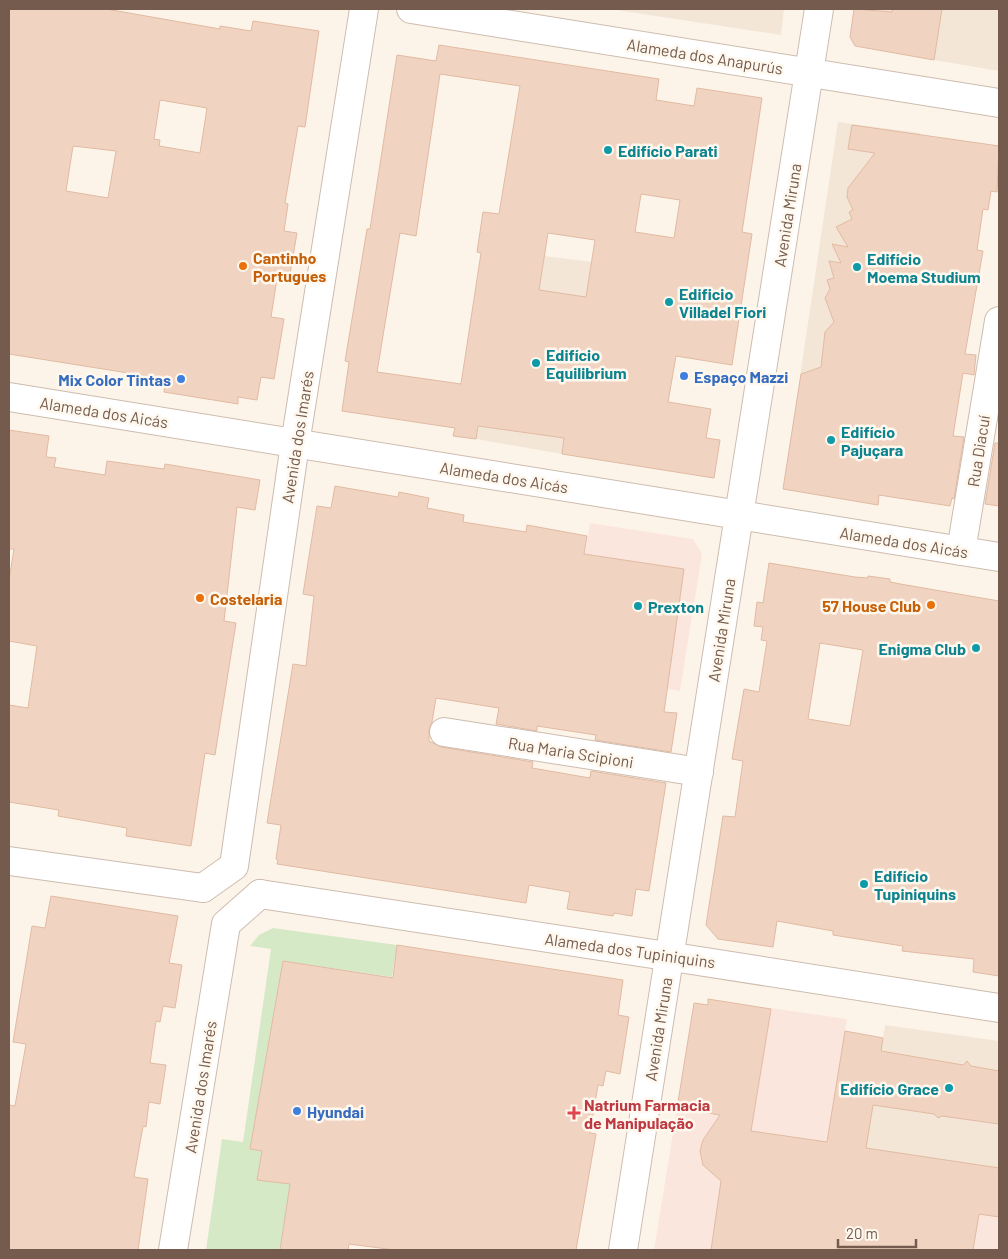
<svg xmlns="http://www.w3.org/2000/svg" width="1008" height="1259" font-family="Barlow,sans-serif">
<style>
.residential{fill:#f3e6d7}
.commercial{fill:#fbe6dd}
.green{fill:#d5e9c7}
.building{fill:#f0d4c1;stroke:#e2baa2;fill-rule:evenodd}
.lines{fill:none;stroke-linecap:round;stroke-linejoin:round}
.street-casing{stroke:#cebcaf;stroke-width:30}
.street{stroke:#fff;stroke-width:28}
.culture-dot{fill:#0f9aa8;stroke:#fef8ef;stroke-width:2}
.food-dot{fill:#e8710a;stroke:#fef8ef;stroke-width:2}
.shop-dot{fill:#3f7fe0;stroke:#fef8ef;stroke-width:2}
.health-dot{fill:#e0444e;stroke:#fef8ef;stroke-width:2}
.labels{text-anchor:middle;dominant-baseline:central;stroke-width:5;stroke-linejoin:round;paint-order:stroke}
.street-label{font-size:16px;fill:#755b4d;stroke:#fef8ef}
.culture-label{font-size:16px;font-weight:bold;fill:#0d838f;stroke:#fef8ef;text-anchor:start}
.food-label{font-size:16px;font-weight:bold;fill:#c56008;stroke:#fef8ef;text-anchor:start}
.shop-label{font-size:16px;font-weight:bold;fill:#366cbe;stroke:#fef8ef;text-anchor:start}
.health-label{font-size:16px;font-weight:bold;fill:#be3a42;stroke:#fef8ef;text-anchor:start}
</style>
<rect width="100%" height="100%" fill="#fcf4e9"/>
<g class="residential">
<polygon points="610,9 784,9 781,35"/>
<polygon points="867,9 999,9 999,71 934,60 940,19"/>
<polygon points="838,122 920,133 880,424 863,502 788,490 784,484"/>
<polygon points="505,251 592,262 562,454 476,439"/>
<polygon points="885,1025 999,1041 999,1168 866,1148"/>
</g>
<g class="commercial">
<polygon points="590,523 693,539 702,554 680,691 566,673"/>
<polygon points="771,1008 847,1019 827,1142 999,1168 999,1250 654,1250 677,1108 753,1120"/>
</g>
<polygon class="green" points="273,928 397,945 392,977 283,961 250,1149 262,1151 257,1180 290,1184 280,1250 206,1250 222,1139 243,1142 271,949 250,946 259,935"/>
<g class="building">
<path d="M9,9H106L220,29V26L251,31L253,21L319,31L305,127L298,126L285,203L288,204L284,231L297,233L290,274L278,272L271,317L284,319L274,379L261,377L257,400L238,397V404L164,392L166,379L9,354ZM160,100L207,108L200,153L159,146L160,140L154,139ZM73,146L116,151L108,198L66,191Z"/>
<polygon points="854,9 892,12 893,9 942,9 934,60 855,46 850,37"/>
<path d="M439,45L659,79L656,100L694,106L697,88L762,98L742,232L752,234L732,365L676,356L668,402L711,409L706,438L720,440L714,478L562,454L564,438L478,426L476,439L453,436L455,428L342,411L349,362L345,361L367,229H370L397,55L436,61ZM440,74L520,86L499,214L483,212L477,252L481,253L461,384L377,372L400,233L416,236ZM641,194L680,200L674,238L635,232ZM548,233L595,240L586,297L539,290Z"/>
<polygon points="852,125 999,146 997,192 991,191 988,210 983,209 977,250 983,251 965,354 976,355 974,375 963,373 953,436 964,437 954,499 952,498 950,506 879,495 878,505 783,489 801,374 821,367 825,332 834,322 825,298 830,289 827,280 834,278 829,261 841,263 832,244 848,247 836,227 852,219 849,212 853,210 847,197 848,188 875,153 848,149"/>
<polygon points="9,430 49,436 46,457 56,458 54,467 105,475 107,461 164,469 165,464 260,480 255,510 237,507 224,621 236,623 215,755 205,753 191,846 126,836 127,828 58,816 59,810 9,802 9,705 28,708 37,646 9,641 9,580 14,549 9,549"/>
<polygon points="995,443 999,443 999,506 985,504"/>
<polygon points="335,486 398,497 399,492 429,498 427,508 464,515 463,522 526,532 527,525 587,536 584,554 684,569 664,712 677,713 671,752 595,740 596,735 537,726 537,731 496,724 499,708 436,698 432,722 429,730 429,741 441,747 533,762 532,768 590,778 591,771 666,783 649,891 636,889 632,916 614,913 613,916 567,909 570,892 529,885 526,903 277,864 278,860 276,859 281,825 267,823 293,664 306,666 314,596 303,594 317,506 331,508"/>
<path d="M769,563L855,577L868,578V576L890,579V582L906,585L999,601V976L973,972L974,959L902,951L903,946L833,935V931L777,921L773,947L718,939L706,925L723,816L735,817L743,761L732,759L744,689L759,692L767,641L761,640L763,627L754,626L757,602L763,603ZM820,643L863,650L850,726L808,719Z"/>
<polygon points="51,896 178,916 169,963 182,965 175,1008 163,1006 160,1022 156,1021 150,1063 166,1065 160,1104 149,1102 146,1127 143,1126 134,1177 148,1179 138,1250 9,1250 9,1105 15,1106 26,1044 13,1042 32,926 45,928"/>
<polygon points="397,945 623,980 618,1015 629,1017 620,1074 606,1071 603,1086 598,1085 590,1133 596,1134 576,1250 395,1250 349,1244 348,1250 280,1250 290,1184 257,1180 262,1151 250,1149 283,961 393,978"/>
<polygon points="708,999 771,1009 751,1131 827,1142 845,1031 883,1038 881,1051 963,1065 967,1061 971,1066 999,1071 999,1124 942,1116 938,1118 934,1114 873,1105 866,1148 999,1168 999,1217 979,1214 973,1250 711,1250 721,1181 703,1165 700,1151 703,1140 720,1115 677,1108 694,1003 708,1005"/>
</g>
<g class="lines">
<g class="street-casing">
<g id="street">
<polyline points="411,9 999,103"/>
<polyline points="9,397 999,557"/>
<polyline points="961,551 999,321"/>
<polyline points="444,732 699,772"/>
<polyline points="9,861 203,888"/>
<polyline points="203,888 234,866 295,444 364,9"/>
<path d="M260,894C506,931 753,969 999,1008"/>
<polyline points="173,1250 226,924 260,894"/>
<polyline points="623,1250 819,9"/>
</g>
</g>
<use href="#street" class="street"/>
</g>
<g class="culture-dot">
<circle cx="608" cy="150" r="5"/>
<circle cx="857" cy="267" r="5"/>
<circle cx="669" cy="302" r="5"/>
<circle cx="536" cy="363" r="5"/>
<circle cx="831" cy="440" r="5"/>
<circle cx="638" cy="606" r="5"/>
<circle cx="976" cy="648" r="5"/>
<circle cx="864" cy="884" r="5"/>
<circle cx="949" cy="1088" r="5"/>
</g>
<g class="food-dot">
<circle cx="243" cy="266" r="5"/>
<circle cx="200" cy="598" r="5"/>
<circle cx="931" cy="605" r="5"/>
</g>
<g class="shop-dot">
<circle cx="684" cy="376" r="5"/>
<circle cx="181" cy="379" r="5"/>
<circle cx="297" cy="1111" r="5"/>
</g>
<path class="health-dot" d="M571.5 1105.5h5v5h5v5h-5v5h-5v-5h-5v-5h5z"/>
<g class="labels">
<g class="street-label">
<text transform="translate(705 56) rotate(9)">Alameda dos Anapurús</text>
<text transform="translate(787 215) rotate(-81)">Avenida Miruna</text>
<text transform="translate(104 412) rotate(9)">Alameda dos Aicás</text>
<text transform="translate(297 437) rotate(-81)">Avenida dos Imarés</text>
<text transform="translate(978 451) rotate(-81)">Rua Diacuí</text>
<text transform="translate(504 477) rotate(9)">Alameda dos Aicás</text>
<text transform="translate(904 542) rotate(9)">Alameda dos Aicás</text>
<text transform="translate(721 630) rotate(-81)">Avenida Miruna</text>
<text transform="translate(571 752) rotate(9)">Rua Maria Scipioni</text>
<text transform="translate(630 950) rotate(8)">Alameda dos Tupiniquins</text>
<text transform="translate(658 1029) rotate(-81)">Avenida Miruna</text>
<text transform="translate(200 1087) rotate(-81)">Avenida dos Imarés</text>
</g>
<g class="culture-label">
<text x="618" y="150">Edifício Parati</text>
<text x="867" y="258">Edifício<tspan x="867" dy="18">Moema Studium</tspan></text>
<text x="679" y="293">Edificio<tspan x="679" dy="18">Villadel Fiori</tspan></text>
<text x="546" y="354">Edifício<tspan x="546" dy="18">Equilibrium</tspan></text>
<text x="841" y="431">Edifício<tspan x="841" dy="18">Pajuçara</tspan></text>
<text x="648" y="606">Prexton</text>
<text x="966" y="648" text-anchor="end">Enigma Club</text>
<text x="874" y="875">Edifício<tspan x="874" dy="18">Tupiniquins</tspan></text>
<text x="939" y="1088" text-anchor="end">Edifício Grace</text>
</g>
<g class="food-label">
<text x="253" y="257">Cantinho<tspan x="253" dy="18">Portugues</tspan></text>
<text x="210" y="598">Costelaria</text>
<text x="921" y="605" text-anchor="end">57 House Club</text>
</g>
<g class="shop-label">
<text x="694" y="376">Espaço Mazzi</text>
<text x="171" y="379" text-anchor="end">Mix Color Tintas</text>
<text x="307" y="1111">Hyundai</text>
</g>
<g class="health-label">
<text x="584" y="1104">Natrium Farmacia<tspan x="584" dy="18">de Manipulação</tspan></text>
</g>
</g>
<rect width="1008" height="1259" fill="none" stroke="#755b4d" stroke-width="20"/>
<path d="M838 1239v8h78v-8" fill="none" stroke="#755b4d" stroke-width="2.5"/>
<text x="846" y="1239" font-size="15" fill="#755b4d" stroke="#fef8ef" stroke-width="4" paint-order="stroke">20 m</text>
</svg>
